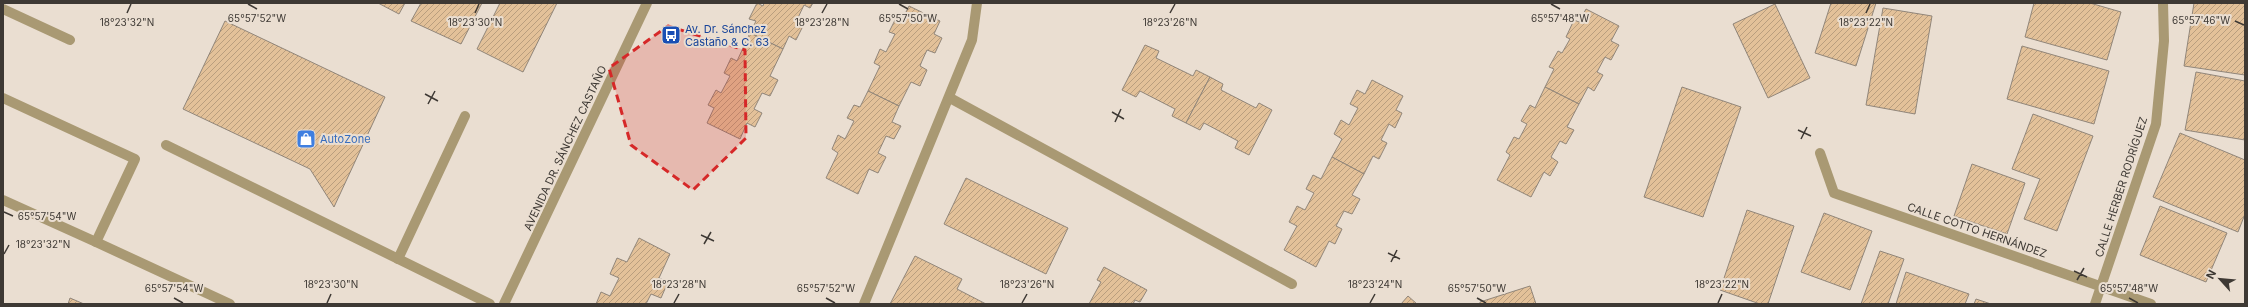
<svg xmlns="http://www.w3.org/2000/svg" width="2248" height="307" font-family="Inter,sans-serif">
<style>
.building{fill:url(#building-hatch);stroke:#91867a}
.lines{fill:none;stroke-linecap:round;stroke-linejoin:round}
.service{stroke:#a99973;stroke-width:10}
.minor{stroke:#a99973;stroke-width:10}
.tertiary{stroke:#a99973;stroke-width:10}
.marked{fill:#d62828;fill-opacity:0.2;stroke:#d62828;stroke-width:3;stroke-dasharray:8 5;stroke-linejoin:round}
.ticks{fill:none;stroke:#3e3934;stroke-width:1.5}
.labels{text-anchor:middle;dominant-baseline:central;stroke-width:4;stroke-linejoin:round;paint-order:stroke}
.transit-label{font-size:11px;fill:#164399;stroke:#eaded1;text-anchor:start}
.shop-label{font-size:11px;fill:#366cbe;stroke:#eaded1;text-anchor:start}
.street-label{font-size:11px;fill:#3e3934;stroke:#eaded1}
.ticks-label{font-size:10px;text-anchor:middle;fill:#3e3934;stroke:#eaded1;stroke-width:4;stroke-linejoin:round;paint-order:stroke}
</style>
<defs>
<pattern id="building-hatch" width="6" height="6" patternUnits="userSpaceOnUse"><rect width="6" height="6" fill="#e3c199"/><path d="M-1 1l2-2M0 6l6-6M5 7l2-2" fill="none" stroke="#b99e7e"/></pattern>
</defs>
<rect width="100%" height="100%" fill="#eaded1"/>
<g class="building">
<polygon points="378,3 405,3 399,14"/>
<polygon points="421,3 482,3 461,44 411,21"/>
<polygon points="500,3 557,3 523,72 477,49"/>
<polygon points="757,3 763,6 764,3 813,3 810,8 804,5 796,22 803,26 796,40 789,36 783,49 750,33 756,21 749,19"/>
<polygon points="1831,3 1876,3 1856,66 1815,53"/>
<polygon points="2034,3 2090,3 2121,12 2107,60 2025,37"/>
<polygon points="2194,3 2245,3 2245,75 2184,66"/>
<polygon points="1775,4 1810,78 1768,98 1733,24"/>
<polygon points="909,6 940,21 934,34 942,38 935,53 927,50 922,61 920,66 927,70 920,86 911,82 899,106 868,91 880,66 874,63 880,49 886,52 895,34 889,32 896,18 902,20"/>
<polygon points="1883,8 1932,16 1915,114 1866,105"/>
<polygon points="1586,9 1619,26 1611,41 1619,45 1611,60 1605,57 1597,72 1603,75 1594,91 1588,87 1579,104 1545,87 1554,69 1549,67 1558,51 1562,53 1570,39 1566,37 1574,20 1579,22"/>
<polygon points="225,21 385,97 334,207 310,169 183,109"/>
<polygon points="750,33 783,49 770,76 778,80 770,96 762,93 754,109 762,113 755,127 747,123 740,139 707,123 714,108 708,105 716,90 721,93 730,76 724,73 731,58 737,61"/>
<polygon points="1145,45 1159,51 1156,58 1193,76 1196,70 1210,77 1186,123 1172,116 1175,109 1140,91 1136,97 1122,90"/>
<polygon points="2022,46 2109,71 2094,124 2007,99"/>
<polygon points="2196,72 2245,81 2245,140 2185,130"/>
<polygon points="1210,77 1223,84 1221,90 1256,108 1259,103 1272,110 1249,155 1235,148 1238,141 1204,123 1200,130 1186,123"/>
<polygon points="1372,80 1403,96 1396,110 1402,113 1395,128 1389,124 1381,140 1387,143 1379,159 1373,156 1364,174 1332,157 1342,139 1334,134 1341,120 1349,125 1358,108 1350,104 1357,90 1365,94"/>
<polygon points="1545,87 1579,104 1567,127 1574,130 1566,144 1560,141 1551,157 1558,162 1550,176 1544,172 1531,197 1497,180 1510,155 1506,152 1514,137 1519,139 1527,124 1521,121 1530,105 1535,108"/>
<polygon points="1682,87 1741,107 1703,217 1644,197"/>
<polygon points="868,91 899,106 892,122 901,126 894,139 886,136 878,153 886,157 878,173 869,169 858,194 826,178 838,153 832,149 838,135 845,139 854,121 847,118 854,105 860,107"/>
<polygon points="2033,114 2093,136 2057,231 2024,219 2040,179 2012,169"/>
<polygon points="2180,133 2245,160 2245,214 2238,232 2153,197"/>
<polygon points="1332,157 1364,174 1352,195 1360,199 1352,214 1344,211 1336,226 1342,229 1335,244 1329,241 1316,267 1284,250 1297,226 1289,222 1297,206 1305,210 1314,193 1306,189 1313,175 1321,179"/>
<polygon points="1972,164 2025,183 2007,234 1954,216"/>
<polygon points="966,178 1068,228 1046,274 944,224"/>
<polygon points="2160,206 2227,233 2206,282 2140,255"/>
<polygon points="1747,210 1794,226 1768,304 1760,304 1720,290"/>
<polygon points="1824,213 1872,231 1850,290 1801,272"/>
<polygon points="639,238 670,254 659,278 668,282 661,298 651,294 646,304 596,304 601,292 610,296 619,278 610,274 617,258 627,262"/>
<polygon points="1880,251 1904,259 1888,304 1861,304"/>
<polygon points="915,256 962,279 957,289 986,304 890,304"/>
<polygon points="1104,267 1147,290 1140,302 1135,300 1133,304 1089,304 1101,282 1097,280"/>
<polygon points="1906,272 1969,294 1965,304 1896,304"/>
<polygon points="1530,286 1536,304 1480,304 1480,302"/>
<polygon points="1408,296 1417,304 1401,304"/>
<polygon points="70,298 84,304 68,304"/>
<polygon points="1976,299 1991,304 1974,304"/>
</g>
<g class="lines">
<g class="service">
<polyline points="3,9 70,40"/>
<polyline points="3,98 135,159 96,242 3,200"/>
<polyline points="950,98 1292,284"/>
<polyline points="166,145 490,304"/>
<polyline points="96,242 230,304"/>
<polyline points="398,259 465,116"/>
<polyline points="864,304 972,40 977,3"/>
</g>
<g class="minor">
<polyline points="1820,153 1834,193 2151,304"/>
<polyline points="2095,304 2156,124 2164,41 2163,3"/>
</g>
<polyline class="tertiary" points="504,304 647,3"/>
</g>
<path class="marked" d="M668,26L745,50L746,138L693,190L631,145L609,68Z"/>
<path class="ticks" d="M248,4L257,9M899,4L908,9M1551,4L1560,9M127,13L131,4M475,13L479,4M822,13L827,4M1170,13L1175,4M1866,13L1870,4M2235,21L2244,25M425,94L438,101M428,104L435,91M1112,112L1124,119M1115,122L1121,109M1798,130L1811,136M1801,139L1807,127M4,212L13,216M701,235L714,241M704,244L711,232M1388,253L1400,259M4,254L9,245M1391,262L1397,250M2074,271L2087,277M2077,280L2084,268M174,298L183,303M826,298L835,303M1477,298L1486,303M2129,298L2138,303M327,303L331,294M674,303L679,294M1022,303L1027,294M1370,303L1375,294M1718,303L1722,294"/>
<defs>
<g id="bus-square" transform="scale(1)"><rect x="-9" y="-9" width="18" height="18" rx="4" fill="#1a4fb4" stroke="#eaded1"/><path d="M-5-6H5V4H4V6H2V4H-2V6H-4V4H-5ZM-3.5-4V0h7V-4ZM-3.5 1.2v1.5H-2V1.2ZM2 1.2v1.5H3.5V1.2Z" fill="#fff"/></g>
<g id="shop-square" transform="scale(1)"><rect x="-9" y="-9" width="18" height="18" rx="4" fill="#3f7fe0" stroke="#eaded1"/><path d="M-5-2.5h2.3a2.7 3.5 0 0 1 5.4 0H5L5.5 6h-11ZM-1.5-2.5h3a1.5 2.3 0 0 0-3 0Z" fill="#fff"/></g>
</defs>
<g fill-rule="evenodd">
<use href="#bus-square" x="671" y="35"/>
<use href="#shop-square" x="306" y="139"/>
</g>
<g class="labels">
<g class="transit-label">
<text x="685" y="29">Av. Dr. Sánchez<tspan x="685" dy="13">Castaño &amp; C. 63</tspan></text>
</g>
<g class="shop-label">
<text x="320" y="139">AutoZone</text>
</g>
<g class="street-label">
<text transform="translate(565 148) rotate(-65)">AVENIDA DR. SÁNCHEZ CASTAÑO</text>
<text transform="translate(2121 187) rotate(-72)">CALLE HERBER RODRÍGUEZ</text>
<text transform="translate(1977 230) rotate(19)">CALLE COTTO HERNÁNDEZ</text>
</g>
</g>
<g class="ticks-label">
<text x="257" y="22">65°57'52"W</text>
<text x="908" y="22">65°57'50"W</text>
<text x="1560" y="22">65°57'48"W</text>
<text x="2201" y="24">65°57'46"W</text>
<text x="127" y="26">18°23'32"N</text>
<text x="475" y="26">18°23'30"N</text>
<text x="822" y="26">18°23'28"N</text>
<text x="1170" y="26">18°23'26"N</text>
<text x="1866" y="26">18°23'22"N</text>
<text x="47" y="220">65°57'54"W</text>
<text x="43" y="248">18°23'32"N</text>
<text x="331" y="288">18°23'30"N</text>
<text x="679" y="288">18°23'28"N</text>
<text x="1027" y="288">18°23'26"N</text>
<text x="1375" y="288">18°23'24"N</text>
<text x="1722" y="288">18°23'22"N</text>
<text x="174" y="292">65°57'54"W</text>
<text x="826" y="292">65°57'52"W</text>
<text x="1477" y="292">65°57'50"W</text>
<text x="2129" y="292">65°57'48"W</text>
</g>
<rect width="2248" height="307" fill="none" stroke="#3e3934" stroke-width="8"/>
<g transform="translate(2220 279) rotate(297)" stroke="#eaded1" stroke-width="3" paint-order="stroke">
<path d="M0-3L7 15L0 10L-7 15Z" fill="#3e3934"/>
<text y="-6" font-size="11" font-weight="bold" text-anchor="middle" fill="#3e3934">N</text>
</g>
</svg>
